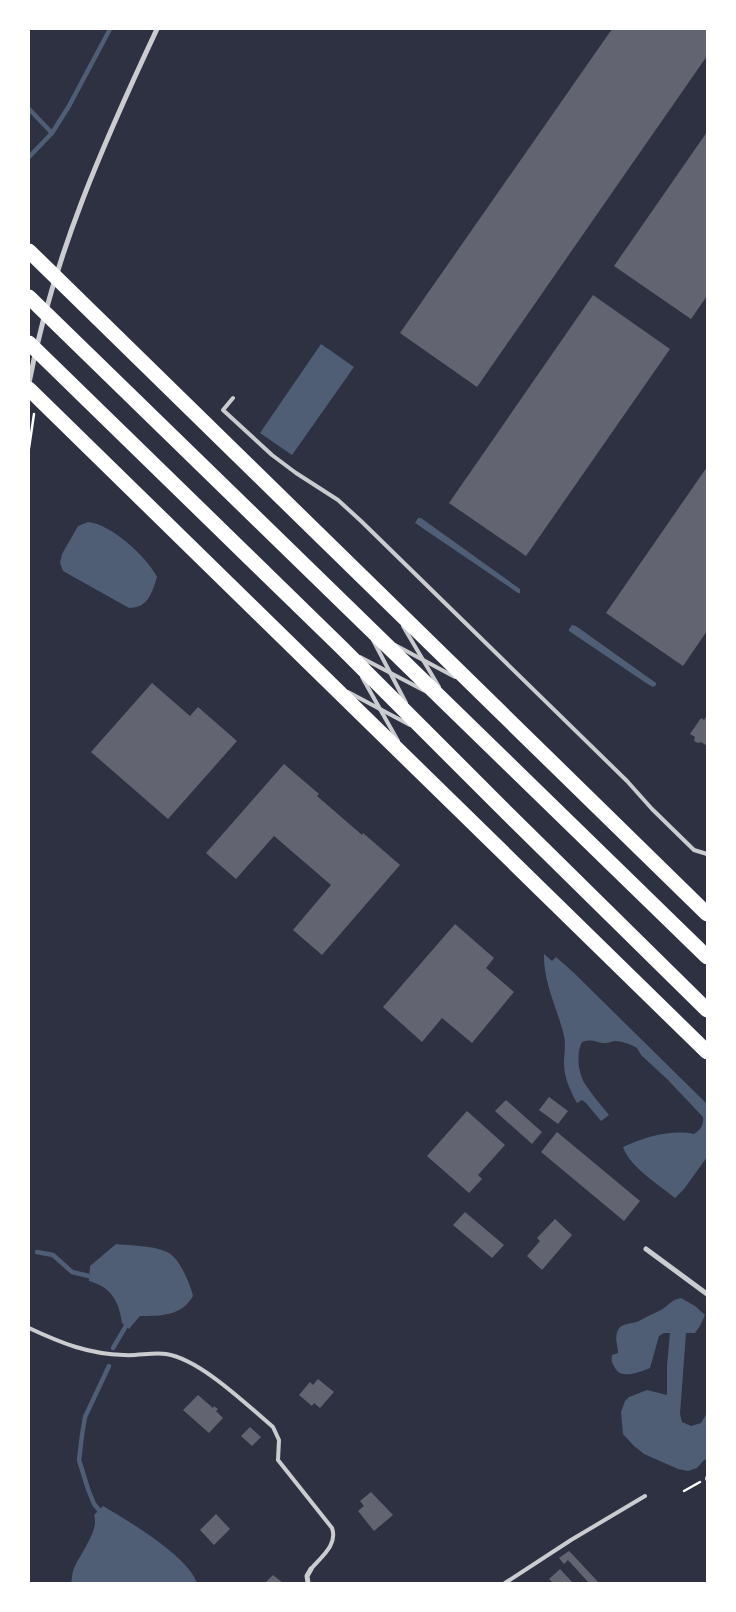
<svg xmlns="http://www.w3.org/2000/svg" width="736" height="1612" font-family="Bitter,serif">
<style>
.water{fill:#4f5d75}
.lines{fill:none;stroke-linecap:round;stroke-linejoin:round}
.stream{stroke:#4f5d75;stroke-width:4.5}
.building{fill:#626471}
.path{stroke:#fff;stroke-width:2.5}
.service{stroke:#caccd0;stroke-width:4}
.minor{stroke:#caccd0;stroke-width:5}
.motorway{stroke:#fff;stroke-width:15}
</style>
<rect width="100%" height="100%" fill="#2d3142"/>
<g class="water">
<polygon points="321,344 354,367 292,455 260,433"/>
<polygon points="418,518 421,518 520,589 520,593 518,593 415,523"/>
<path d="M88,522C111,524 147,557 157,577C152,593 148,608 129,608L63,571L60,563L62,554L78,526Z"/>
<polygon points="572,625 576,626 656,683 656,685 653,687 646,683 569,631 569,629"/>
<path d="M544,954L552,961L556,957L573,972L707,1104V1157L684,1189L675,1198C659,1185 629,1166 623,1147C644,1137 671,1129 694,1134C701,1130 704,1124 703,1117L667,1079L641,1055L637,1048C630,1044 622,1041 614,1041C611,1042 609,1043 606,1043C597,1044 595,1038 582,1042C576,1053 578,1073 585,1084C592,1095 601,1105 609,1115L601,1121L586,1103L582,1100L577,1103C570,1090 564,1078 564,1063C564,1054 566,1045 564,1036C558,1010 543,982 544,954Z"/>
<path d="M116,1244C132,1246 152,1245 167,1252C179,1257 190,1283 193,1296C182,1316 161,1316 140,1316L129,1329L122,1323C119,1301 111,1287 89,1281L90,1266Z"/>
<path d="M681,1298L695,1306L705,1315L700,1326L695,1333H686L680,1414L682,1422L691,1426L701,1423L707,1413V1459L704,1460L697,1468L688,1471L678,1469L644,1454L634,1446L623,1434L621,1412L625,1401L629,1397L647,1390L667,1395V1365L670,1333H664L659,1336L650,1368C640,1372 621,1380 615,1368C612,1363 611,1361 612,1355L618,1353C618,1345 614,1338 618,1330C621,1323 633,1324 639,1321C646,1317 654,1313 661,1310C668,1306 672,1299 681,1298Z"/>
<path d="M103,1506C127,1520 188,1556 197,1583H71C72,1579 72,1575 73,1571C78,1556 100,1531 94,1515Z"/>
</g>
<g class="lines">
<g class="stream">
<polyline points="29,109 52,133"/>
<polyline points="29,157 52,133 69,106 110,29"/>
<polyline points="37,1252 53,1255 72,1272 89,1276"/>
<polyline points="113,1348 126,1326"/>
<polyline points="99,1510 94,1504 88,1489 79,1460 82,1435 85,1417 109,1366"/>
</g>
</g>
<g class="building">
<polygon points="612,29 707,29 707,56 477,387 400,333"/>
<polygon points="707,132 707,296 691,319 614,266"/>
<polygon points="593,295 670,349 526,556 449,503"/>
<polygon points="707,467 707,631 683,666 606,613"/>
<polygon points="152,683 190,716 198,707 237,741 168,819 91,752"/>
<polygon points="707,715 707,746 701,742 698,743 694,741 695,737 690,734 701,718 704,720"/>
<polygon points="284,764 319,794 317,796 362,835 363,833 400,865 322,955 293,930 331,885 274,836 236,879 206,853"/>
<polygon points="455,924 494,958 486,968 514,992 472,1043 442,1018 422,1042 383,1007"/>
<polygon points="549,1097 568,1111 558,1124 539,1110"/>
<polygon points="506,1100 542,1132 532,1144 495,1111"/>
<polygon points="467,1111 505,1145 478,1175 482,1179 469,1193 427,1156"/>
<polygon points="557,1132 640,1201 624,1221 541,1152"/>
<polygon points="465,1212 504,1245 492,1258 453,1225"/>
<polygon points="555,1219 572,1235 542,1270 527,1256 540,1241 537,1238"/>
<polygon points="318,1379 334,1392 320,1408 314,1403 312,1406 299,1395 310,1382 313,1385"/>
<polygon points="198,1395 213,1408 214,1406 218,1409 216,1411 223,1418 209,1433 183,1410"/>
<polygon points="250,1427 261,1437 252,1446 241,1436"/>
<polygon points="371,1492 393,1515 374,1531 358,1511 364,1506 360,1501"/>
<polygon points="216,1514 230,1529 214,1545 200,1530"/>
<polygon points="569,1551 573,1555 599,1583 589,1583 568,1560 564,1564 559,1558"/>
<polygon points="560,1569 573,1583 553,1583 549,1579"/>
<polygon points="273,1575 283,1583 265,1583"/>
</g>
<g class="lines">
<g class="path">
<polyline points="29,448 34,414"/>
<polyline points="684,1491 700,1482"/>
</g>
<g class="service">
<polyline points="233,398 223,410 272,455 296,473 338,500 361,521 627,781 652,809 694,850 707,854"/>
<polyline points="403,626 439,687"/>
<polyline points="373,640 406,703"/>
<polyline points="395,645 455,677"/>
<polyline points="360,657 425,691"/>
<polyline points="362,677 398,741"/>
<polyline points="348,692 410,725"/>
<path d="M29,1328C61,1343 88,1354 124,1355C138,1356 153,1352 166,1354C200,1359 247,1405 273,1427L279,1440L278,1460L332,1528C338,1545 321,1557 311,1569"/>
<polyline points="707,1479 707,1478"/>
<polyline points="505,1583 571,1540 645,1496"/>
</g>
<g class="minor">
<path d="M29,383C53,257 103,144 157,29"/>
<polyline points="646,1249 707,1294"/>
<polyline points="308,1583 307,1576 311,1569"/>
</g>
<g class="motorway">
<polyline points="29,251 707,914"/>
<polyline points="29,297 707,957"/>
<polyline points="29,343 341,647 502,808 707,1010"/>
<polyline points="29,389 707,1052"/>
</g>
</g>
<rect width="736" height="1612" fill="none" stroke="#ffffff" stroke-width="60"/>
</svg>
